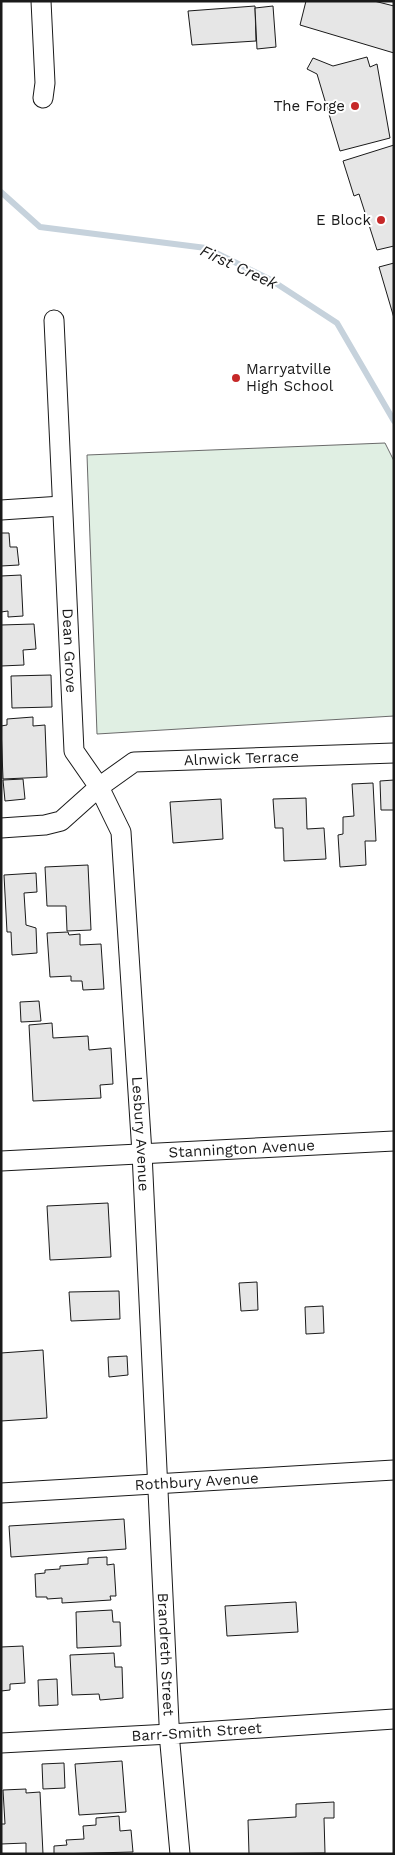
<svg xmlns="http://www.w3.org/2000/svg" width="395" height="1855" font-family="'Work Sans',sans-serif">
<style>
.green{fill:#e0efe3;stroke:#6a6a6a}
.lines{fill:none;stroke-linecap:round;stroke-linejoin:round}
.stream{stroke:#c6d2dc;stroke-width:6}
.building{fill:#e6e6e6;stroke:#1a1a1a}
.street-casing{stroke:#1a1a1a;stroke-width:21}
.street{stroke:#fff;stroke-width:19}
.poi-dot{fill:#c62828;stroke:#fff;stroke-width:2}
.labels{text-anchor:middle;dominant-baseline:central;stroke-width:4;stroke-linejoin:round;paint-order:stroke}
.poi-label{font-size:15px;fill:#1a1a1a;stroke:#fff;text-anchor:end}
.street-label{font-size:15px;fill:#1a1a1a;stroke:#fff}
.water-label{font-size:16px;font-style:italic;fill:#1a1a1a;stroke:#fff}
</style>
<rect width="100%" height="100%" fill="#fff"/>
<polygon class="green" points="385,443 394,461 394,716 97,734 87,455"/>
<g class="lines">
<polyline class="stream" points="1,192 40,227 206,248 271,280 337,323 394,421"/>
</g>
<g class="building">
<polygon points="306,1 374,1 394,6 394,53 300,25"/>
<polygon points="255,6 256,41 192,45 188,11"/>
<polygon points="273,6 276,47 257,49 255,8"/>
<polygon points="367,57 370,67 377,64 390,138 340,151 317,74 307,69 313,58 333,66"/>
<polygon points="394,145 394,246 377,250 359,194 354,196 343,161"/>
<polygon points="394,263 394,318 379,267"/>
<polygon points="1,533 9,533 10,547 17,547 19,565 1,566"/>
<polygon points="21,575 23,616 8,617 8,611 1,612 1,576"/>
<polygon points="34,624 36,649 23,650 24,665 1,666 1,625"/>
<polygon points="51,675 52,707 12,708 11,676"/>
<polygon points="33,717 33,726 45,725 47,777 3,779 1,726 7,725 7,719"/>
<polygon points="23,779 25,799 5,801 3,780"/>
<polygon points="394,780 394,810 381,810 380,781"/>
<polygon points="373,783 376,841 365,841 366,865 340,867 338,835 343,834 343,817 354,816 352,784"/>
<polygon points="306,798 307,829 324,828 326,859 284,861 283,828 275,828 273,799"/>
<polygon points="221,799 223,839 173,843 170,802"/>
<polygon points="88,865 91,930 67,931 66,906 47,906 45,867"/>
<polygon points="36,873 37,892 24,893 26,925 36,928 37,953 12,955 11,932 7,932 4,875"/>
<polygon points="68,932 69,935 80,934 80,945 101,944 104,989 83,990 82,981 71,981 71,976 50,977 47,933"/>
<polygon points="39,1001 41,1021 21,1022 20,1002"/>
<polygon points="52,1023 53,1038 88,1036 89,1050 111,1048 113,1084 100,1085 101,1098 33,1101 29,1025"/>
<polygon points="108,1203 111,1257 50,1260 47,1206"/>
<polygon points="257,1282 258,1310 241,1311 239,1283"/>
<polygon points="119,1291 120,1319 71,1321 69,1292"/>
<polygon points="323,1306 324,1333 306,1334 305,1307"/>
<polygon points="43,1350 47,1418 1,1421 1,1353"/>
<polygon points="127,1356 128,1375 109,1377 108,1357"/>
<polygon points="124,1519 126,1549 11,1557 9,1526"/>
<polygon points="107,1557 107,1565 114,1564 116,1596 110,1596 111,1600 62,1603 62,1598 47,1599 47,1597 36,1597 35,1574 45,1573 45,1570 60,1569 60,1566 88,1564 88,1558"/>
<polygon points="296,1602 298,1632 227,1636 225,1606"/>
<polygon points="112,1610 113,1622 120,1622 121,1646 77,1648 76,1612"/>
<polygon points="23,1646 25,1683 10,1684 10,1690 1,1691 1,1647"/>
<polygon points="114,1653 115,1667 122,1667 123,1698 100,1700 99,1694 72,1695 70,1655"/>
<polygon points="57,1679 58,1705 39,1706 38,1680"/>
<polygon points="122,1761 126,1812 79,1815 75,1764"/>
<polygon points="64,1763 65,1788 43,1789 42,1764"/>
<polygon points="26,1789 26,1793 40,1792 43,1854 26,1854 26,1843 1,1844 1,1824 5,1824 3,1790"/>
<polygon points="334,1802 334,1818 324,1818 325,1853 249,1854 248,1820 296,1817 296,1804"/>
<polygon points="119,1816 120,1831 131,1830 133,1852 54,1854 54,1846 67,1845 66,1840 84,1839 83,1826 96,1825 96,1818"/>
</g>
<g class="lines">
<g class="street-casing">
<g id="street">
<polyline points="41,1 45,83 43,98"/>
<path id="s1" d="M54,320L74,751L99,787L121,832L142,1153L170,1744L180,1854"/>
<polyline points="1,510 62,506"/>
<path id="s2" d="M1,828L45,825L61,821L99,787L134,762L394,753"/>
<path id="s3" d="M1,1161L394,1141"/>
<path id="s4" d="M1,1493L394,1470"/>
<path id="s5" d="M1,1743L170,1734L394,1719"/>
</g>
</g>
<use href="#street" class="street"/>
</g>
<g class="poi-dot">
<circle cx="355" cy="106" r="5"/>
<circle cx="381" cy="220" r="5"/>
<circle cx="236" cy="378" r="5"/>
</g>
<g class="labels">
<g class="poi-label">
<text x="345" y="106">The Forge</text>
<text x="371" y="220">E Block</text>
<text x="246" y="369" text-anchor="start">Marryatville<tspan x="246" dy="17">High School</tspan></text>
</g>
<g class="street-label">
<text stroke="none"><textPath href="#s1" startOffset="331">Dean Grove</textPath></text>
<text stroke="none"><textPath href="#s2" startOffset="262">Alnwick Terrace</textPath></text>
<text stroke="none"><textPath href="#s1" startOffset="828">Lesbury Avenue</textPath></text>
<text stroke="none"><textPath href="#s3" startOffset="241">Stannington Avenue</textPath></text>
<text stroke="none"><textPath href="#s4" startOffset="196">Rothbury Avenue</textPath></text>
<text stroke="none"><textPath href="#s1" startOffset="1349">Brandreth Street</textPath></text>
<text stroke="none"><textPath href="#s5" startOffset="196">Barr-Smith Street</textPath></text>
</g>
<g class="water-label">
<text transform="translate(239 267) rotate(25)">First Creek</text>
</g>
</g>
<rect width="395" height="1855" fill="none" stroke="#1a1a1a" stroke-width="5"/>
</svg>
